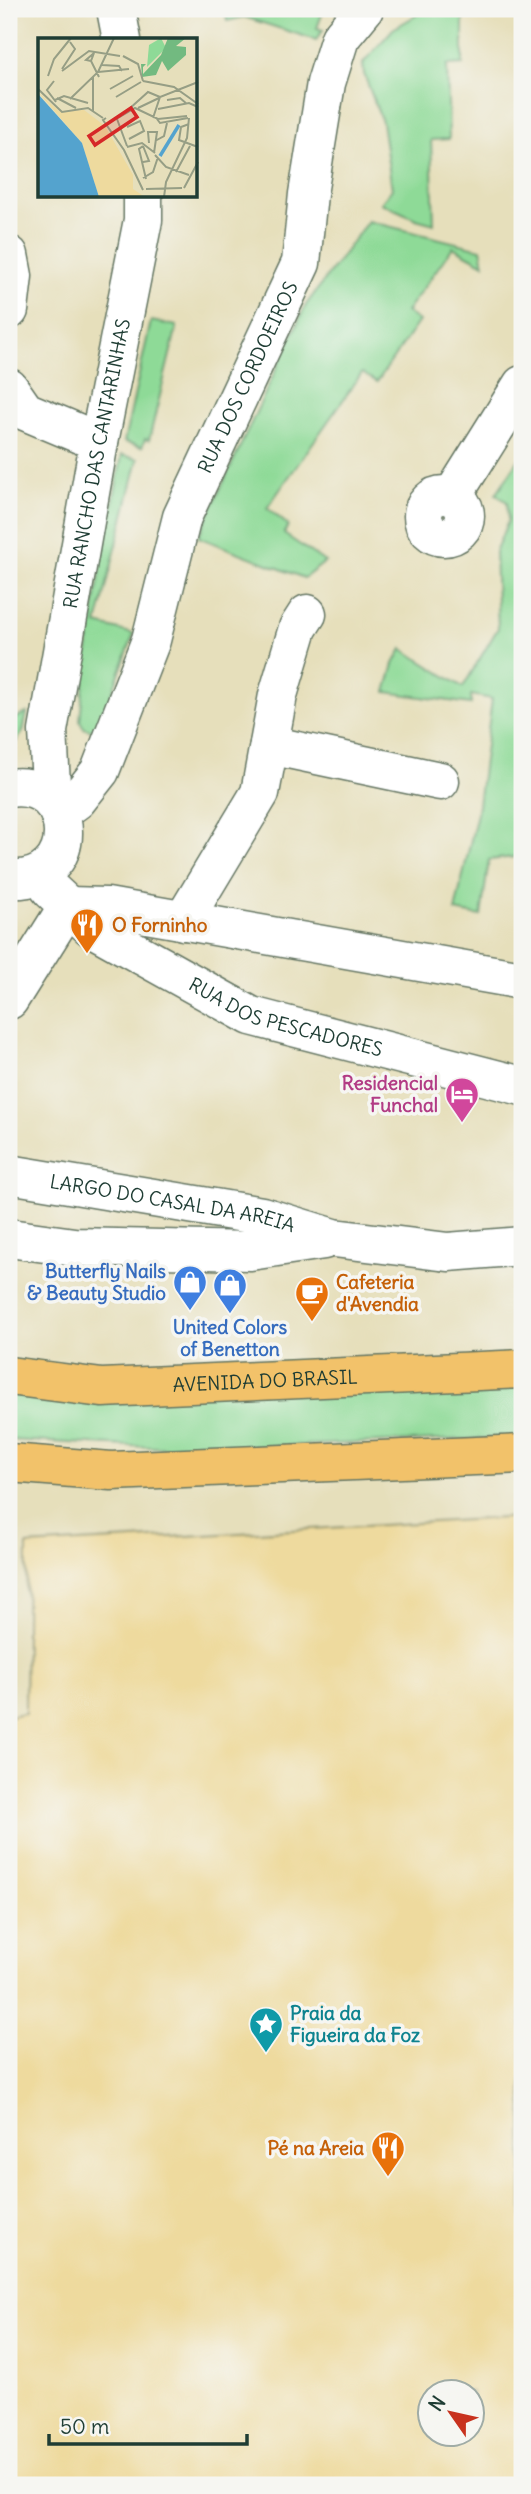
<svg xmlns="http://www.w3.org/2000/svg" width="531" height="2494" font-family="Delius,sans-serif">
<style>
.green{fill:#8eda97;stroke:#568c66;stroke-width:2}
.sand{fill:#eeda9e;stroke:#868c69;stroke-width:2;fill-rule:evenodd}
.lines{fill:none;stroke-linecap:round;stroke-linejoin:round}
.minor-casing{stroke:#657663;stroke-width:41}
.major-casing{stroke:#657663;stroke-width:41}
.minor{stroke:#fff;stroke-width:38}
.major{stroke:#f2c26a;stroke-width:38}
.labels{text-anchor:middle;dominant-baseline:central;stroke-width:7;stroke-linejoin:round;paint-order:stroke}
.street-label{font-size:19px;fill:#1f3d34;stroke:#f6f6f2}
.food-label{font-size:19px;font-weight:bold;fill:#c56008;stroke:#f6f6f2;text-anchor:start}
.hotel-label{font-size:19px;font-weight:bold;fill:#b23c85;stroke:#f6f6f2;text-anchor:end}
.shop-label{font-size:19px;font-weight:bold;fill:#366cbe;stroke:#f6f6f2;text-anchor:end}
.culture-label{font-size:19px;font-weight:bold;fill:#0d838f;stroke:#f6f6f2;text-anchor:start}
.inset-river{fill:none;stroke:#54a3ce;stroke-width:3.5}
.inset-road{fill:none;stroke:#969e85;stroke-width:2}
.view{fill:#d62828;fill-opacity:0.15;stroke:#d62828;stroke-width:3.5}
.inset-edge{fill:none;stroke:#1f3d34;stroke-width:3.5}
</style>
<rect width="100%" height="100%" fill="#f6f6f2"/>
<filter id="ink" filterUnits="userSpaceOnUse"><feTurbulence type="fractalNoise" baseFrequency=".0143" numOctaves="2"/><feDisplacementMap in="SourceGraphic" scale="14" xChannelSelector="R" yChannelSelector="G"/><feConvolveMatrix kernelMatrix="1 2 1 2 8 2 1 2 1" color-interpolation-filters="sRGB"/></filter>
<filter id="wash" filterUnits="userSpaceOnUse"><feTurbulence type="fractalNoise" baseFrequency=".00686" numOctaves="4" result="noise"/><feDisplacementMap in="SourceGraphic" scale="28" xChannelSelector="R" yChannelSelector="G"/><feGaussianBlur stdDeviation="1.57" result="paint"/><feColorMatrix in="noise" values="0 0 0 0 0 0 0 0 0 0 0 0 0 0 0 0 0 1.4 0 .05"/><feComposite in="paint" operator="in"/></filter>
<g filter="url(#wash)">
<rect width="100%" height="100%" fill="#e6dfbb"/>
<g class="green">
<polygon points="225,9 324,9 317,28 323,30 316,40 244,17 227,21"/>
<polygon points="427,9 463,9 463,64 447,65 449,139 431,140 434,224 416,219 381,203 392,189 382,122 364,74 363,63 393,29"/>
<polygon points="368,221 481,249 484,264 453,247 406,312 419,321 377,382 362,373 267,508 288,525 284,534 325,562 304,578 198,537 306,305"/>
<polygon points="151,321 177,326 149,440 145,439 142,447 124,442"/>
<path d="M122,455L138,459L97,624L134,634L99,727L92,731L84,728L80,721C88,631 105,543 122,455Z"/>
<polygon points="522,455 522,856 489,860 481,916 455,911 477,813 492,699 471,695 471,704 386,692 394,664 402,649 463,687 498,628 495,552 508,521 507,502 496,494"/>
<polygon points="27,713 23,732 9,751 9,721"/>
<polygon points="522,1387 522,1437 191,1449 9,1440 9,1394"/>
</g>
<path class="sand" d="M522,1517V2485H9V1716L25,1713L27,1545ZM430,2392H472V2434H430Z"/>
</g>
<g filter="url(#ink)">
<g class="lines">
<g class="minor-casing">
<g id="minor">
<polyline points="116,9 122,40"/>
<polyline points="9,255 13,276 9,310"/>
<polyline points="9,388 25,411 99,442"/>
<polyline points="453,495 522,385"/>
<circle cx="444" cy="516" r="21"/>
<polyline points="269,745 440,781"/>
<path d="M9,788C79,778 83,885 9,879"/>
<path id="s1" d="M52,802L48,731L99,442L143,220V196"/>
<path id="s2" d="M59,813L77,800L100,771L151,640L182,517L301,263L308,194L326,83L340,38L364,9"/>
<path id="s3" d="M39,875L51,890L91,927L251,1016L522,1086"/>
<polyline points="68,906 107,907 522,980"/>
<polyline points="183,921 260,793 278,695 298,628 307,614"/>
<polyline points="9,1000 68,906"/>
<path id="s4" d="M9,1174L262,1216L334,1238L448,1252L522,1246"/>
<polyline points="9,1238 74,1247 250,1251 324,1240"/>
</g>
</g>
<g class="major-casing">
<g id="major">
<path id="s5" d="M9,1376L102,1388L522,1369"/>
<polyline points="9,1463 111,1471 522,1454"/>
</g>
</g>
<use href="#minor" class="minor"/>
<use href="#major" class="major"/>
</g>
</g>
<defs>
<g id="restaurant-pin" transform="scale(1.75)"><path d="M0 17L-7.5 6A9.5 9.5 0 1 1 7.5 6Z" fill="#e8710a" stroke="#f6f6f2"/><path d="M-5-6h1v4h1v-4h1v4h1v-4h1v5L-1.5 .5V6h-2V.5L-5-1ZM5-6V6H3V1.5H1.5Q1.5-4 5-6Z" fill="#fff"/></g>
<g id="hotel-pin" transform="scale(1.75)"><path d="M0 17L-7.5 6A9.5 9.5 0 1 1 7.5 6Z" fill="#d1479c" stroke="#f6f6f2"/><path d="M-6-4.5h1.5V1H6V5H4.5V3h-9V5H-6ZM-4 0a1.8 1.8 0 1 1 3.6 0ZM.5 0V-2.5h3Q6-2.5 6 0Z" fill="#fff"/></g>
<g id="shop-pin" transform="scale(1.75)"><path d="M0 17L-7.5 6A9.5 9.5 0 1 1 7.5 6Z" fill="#3f7fe0" stroke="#f6f6f2"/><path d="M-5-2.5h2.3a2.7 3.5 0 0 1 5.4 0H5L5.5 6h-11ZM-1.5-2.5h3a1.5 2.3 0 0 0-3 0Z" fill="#fff"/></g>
<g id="cafe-pin" transform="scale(1.75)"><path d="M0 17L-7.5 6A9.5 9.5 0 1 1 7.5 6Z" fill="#e8710a" stroke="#f6f6f2"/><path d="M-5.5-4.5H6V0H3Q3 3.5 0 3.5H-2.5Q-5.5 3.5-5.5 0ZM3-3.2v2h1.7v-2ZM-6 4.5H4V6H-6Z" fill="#fff"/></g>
<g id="sight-pin" transform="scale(1.75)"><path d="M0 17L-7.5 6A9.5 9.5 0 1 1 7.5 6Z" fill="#0f9aa8" stroke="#f6f6f2"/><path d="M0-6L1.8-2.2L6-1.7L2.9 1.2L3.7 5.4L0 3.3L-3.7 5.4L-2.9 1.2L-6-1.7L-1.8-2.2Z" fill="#fff"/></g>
</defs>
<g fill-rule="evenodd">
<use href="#restaurant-pin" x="87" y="925"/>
<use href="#hotel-pin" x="462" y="1094"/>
<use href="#shop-pin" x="190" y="1282"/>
<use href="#shop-pin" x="230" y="1285"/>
<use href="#cafe-pin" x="312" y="1293"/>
<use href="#sight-pin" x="266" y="2024"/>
<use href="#restaurant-pin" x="388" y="2148"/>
</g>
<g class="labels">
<g class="street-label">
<text stroke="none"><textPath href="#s2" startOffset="481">RUA DOS CORDOEIROS</textPath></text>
<text stroke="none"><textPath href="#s1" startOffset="343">RUA RANCHO DAS CANTARINHAS</textPath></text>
<text stroke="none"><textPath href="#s3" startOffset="290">RUA DOS PESCADORES</textPath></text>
<text stroke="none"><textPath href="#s4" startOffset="166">LARGO DO CASAL DA AREIA</textPath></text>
<text stroke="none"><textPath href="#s5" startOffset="257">AVENIDA DO BRASIL</textPath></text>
</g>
<g class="food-label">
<text x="112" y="925">O Forninho</text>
<text x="336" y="1282">Cafeteria<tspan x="336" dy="22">d'Avendia</tspan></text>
<text x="364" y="2148" text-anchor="end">Pé na Areia</text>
</g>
<g class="hotel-label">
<text x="438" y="1083">Residencial<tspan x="438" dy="22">Funchal</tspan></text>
</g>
<g class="shop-label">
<text x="166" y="1271">Butterfly Nails<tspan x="166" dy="22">&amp; Beauty Studio</tspan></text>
<text x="230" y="1327" text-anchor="middle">United Colors<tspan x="230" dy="22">of Benetton</tspan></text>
</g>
<g class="culture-label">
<text x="290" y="2013">Praia da<tspan x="290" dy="22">Figueira da Foz</tspan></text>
</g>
</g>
<g transform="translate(38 38)">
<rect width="159" height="159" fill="#e6dfbb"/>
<path d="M123,0L128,10L109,29L111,7Z" fill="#8eda97"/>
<path d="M130,0H148L138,8L148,9V17L130,33L124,23L118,37L104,39L103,26H108L105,29V36L123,17Z" fill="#72ba80"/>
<path d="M0,54L21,73L46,72L67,88L95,137V151L107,159H61L44,105Z" fill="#eeda9e"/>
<path d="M0,56L44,105L61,159H0Z" fill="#54a3ce"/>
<path class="inset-river" d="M122,118L141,87"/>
<path class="inset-road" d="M85,18L100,26L105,43M53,23L48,22L56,15L53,23L61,39M0,26V0M64,27L81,28L84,33M24,31L37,11L32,4M24,33L51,13L82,18M60,34L91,31M10,38L16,21L33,0M16,43L9,52L18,64M105,43L136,49L160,66M0,51L24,74L50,70L65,80M72,51L95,38M78,59L103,44M19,60L38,70M32,61L60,34L76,0M17,62L26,58L50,65M129,62L142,60L149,66M100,70L121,60M120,71L151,65L160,69M90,72L110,54L122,59M55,74V39M68,80L65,82L86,112L105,152M80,80L97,70L120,81L149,78M115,80L122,59L160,44M79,81L89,108M119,81L122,85L150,80M151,86L143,89L141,102L160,109M89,89L102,83L106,93L91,101M117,103L126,98L129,85M111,105L110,94H119L116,115M105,108L101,111L108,141M89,109L104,105L117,115M117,117L128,129L151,137M105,124L111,123L105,108M138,134L152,108M105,140L115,134L120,119M146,150L160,124M108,151L144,150M126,159L128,144L149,100L151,80"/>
<path class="view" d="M93,70L99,79L57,107L51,98Z"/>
<rect width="159" height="159" class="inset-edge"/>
</g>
<rect width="531" height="2494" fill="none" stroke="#f6f6f2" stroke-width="35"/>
<g transform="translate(451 2413) rotate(304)"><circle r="33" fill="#f6f6f2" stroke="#a0aca6" stroke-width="2"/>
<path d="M0-5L12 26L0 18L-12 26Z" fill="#c8321e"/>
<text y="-10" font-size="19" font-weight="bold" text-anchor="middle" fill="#1f3d34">N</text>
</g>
<path d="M49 2434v10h198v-10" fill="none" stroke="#1f3d34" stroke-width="3.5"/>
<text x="60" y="2434" font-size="21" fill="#1f3d34" stroke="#f6f6f2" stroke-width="5" paint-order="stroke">50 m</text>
</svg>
